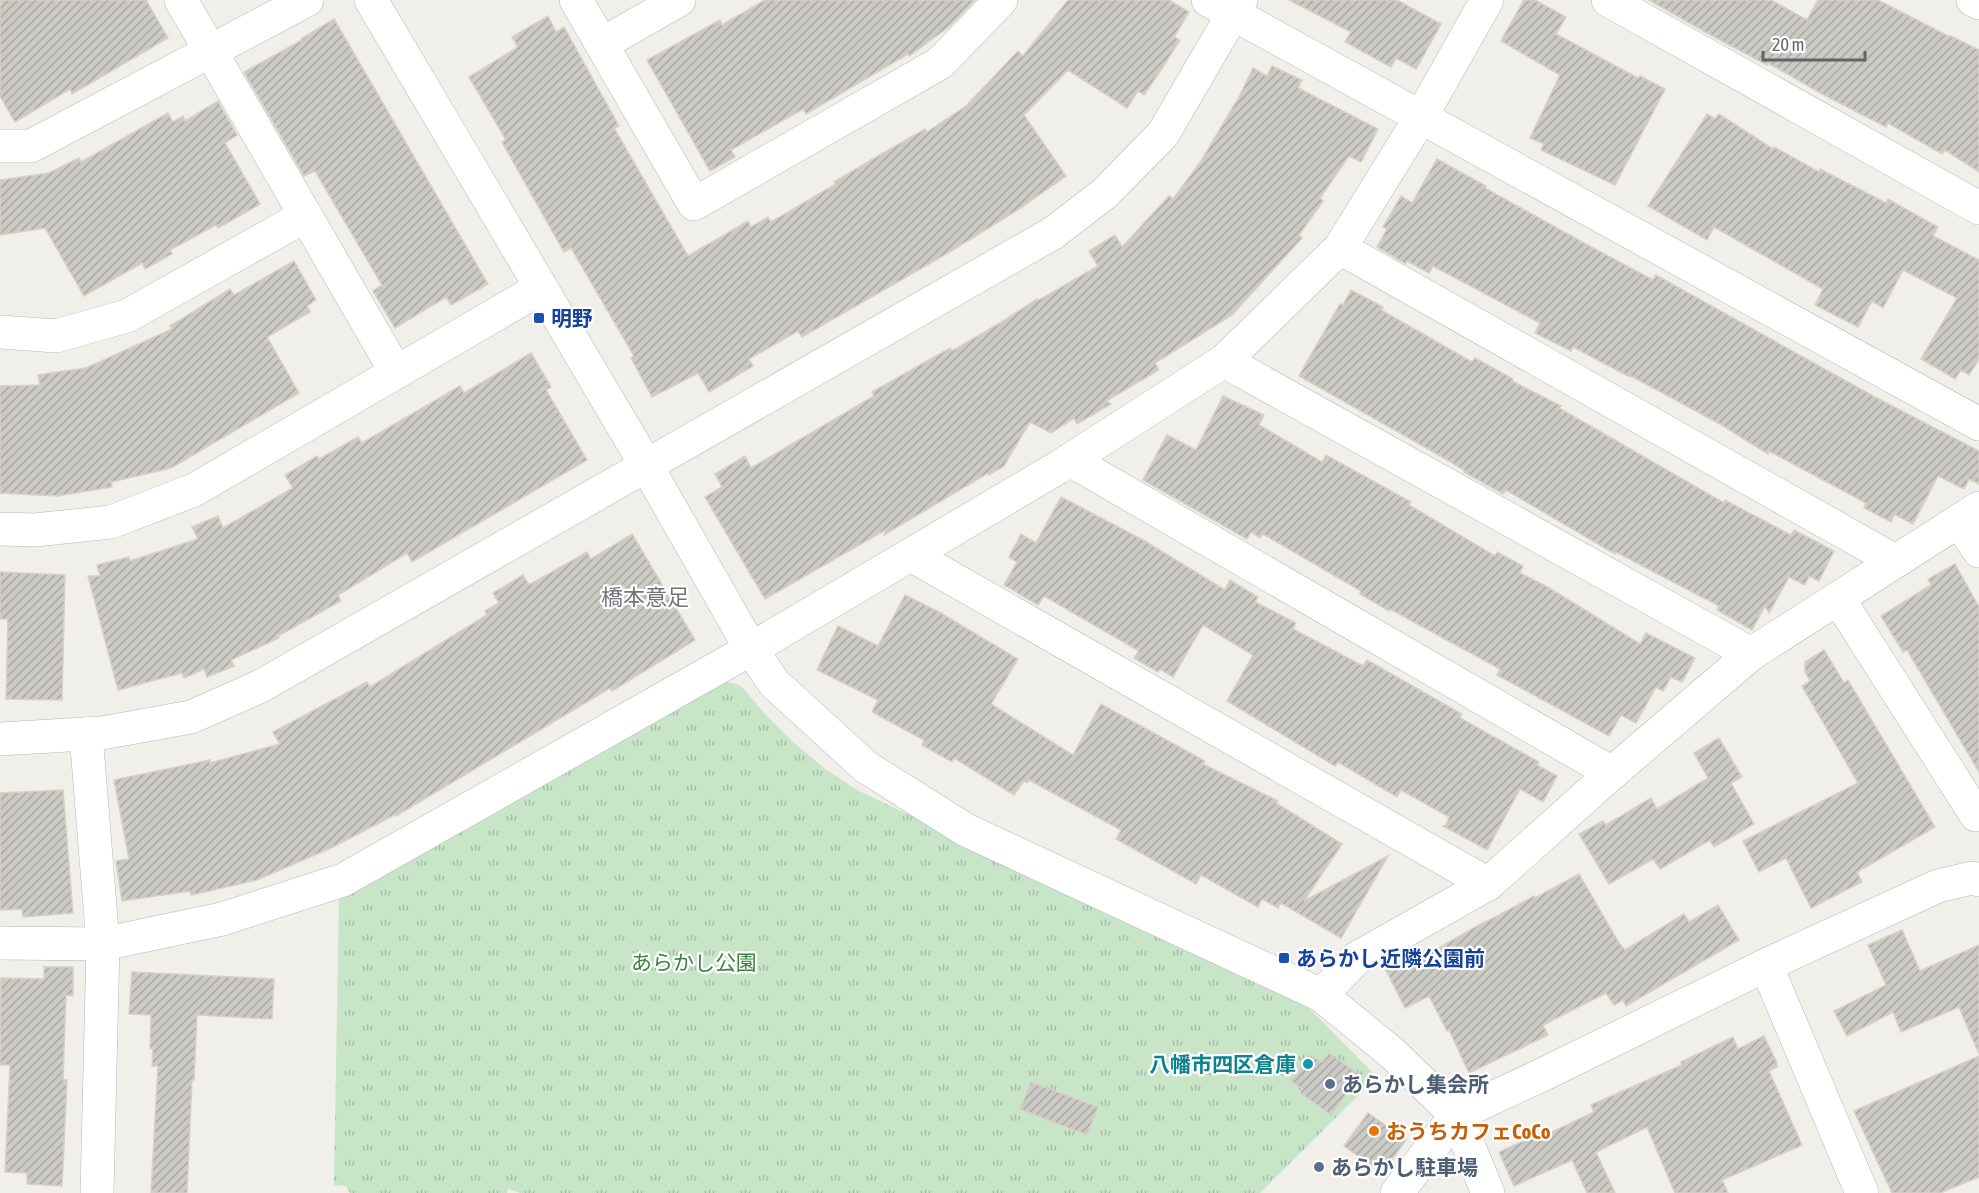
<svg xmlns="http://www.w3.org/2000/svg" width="1979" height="1193" font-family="'Asap Condensed','Noto Sans JP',sans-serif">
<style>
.park{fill:url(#park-tufts)}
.building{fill:url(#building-hatch);stroke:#d5d1c7;stroke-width:1.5}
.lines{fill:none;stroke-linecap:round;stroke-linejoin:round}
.street-casing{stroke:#b5b8bc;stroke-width:34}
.secondary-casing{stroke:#b5b7bb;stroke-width:34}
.street{stroke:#fff;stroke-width:33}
.secondary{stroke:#fff;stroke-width:33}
.transit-dot{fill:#1a4fb4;stroke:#fff;stroke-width:2}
.culture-dot{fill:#0f9aa8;stroke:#fff;stroke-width:2}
.service-dot{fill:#5c6f8a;stroke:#fff;stroke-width:2}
.food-dot{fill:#e8710a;stroke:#fff;stroke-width:2}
.labels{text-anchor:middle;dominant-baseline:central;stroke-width:4.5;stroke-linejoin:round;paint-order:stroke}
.transit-label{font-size:21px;font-weight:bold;fill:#164399;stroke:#fff;text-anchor:start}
.park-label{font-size:21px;fill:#3c8241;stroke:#fff}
.culture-label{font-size:21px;font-weight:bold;fill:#0d838f;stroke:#fff;text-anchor:end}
.service-label{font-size:21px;font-weight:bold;fill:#4e5e75;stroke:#fff;text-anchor:start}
.food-label{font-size:21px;font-weight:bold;fill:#c56008;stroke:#fff;text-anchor:start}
.neighbourhood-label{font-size:22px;fill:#717579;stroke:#fff}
</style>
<defs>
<pattern id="park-tufts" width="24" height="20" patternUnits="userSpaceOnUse" patternTransform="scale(1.5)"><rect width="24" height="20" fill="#c8e5c8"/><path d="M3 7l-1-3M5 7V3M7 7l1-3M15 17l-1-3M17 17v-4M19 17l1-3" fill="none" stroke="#a6bda6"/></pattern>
<pattern id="building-hatch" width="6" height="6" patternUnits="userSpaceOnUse" patternTransform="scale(1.5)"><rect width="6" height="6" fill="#cccac5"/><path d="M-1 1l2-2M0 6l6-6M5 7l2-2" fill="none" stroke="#a9a8a4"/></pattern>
</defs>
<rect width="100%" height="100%" fill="#f0efe9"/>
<polygon class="park" points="725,681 741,686 766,715 793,742 824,768 857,790 1306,1005 1377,1077 1260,1193 520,1193 508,1189 507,1193 350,1193 346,1186 334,1185 339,895"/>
<g class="building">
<polygon points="0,0 146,0 168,38 72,94 70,89 15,122 0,96"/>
<polygon points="765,0 975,0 950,26 909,56 908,54 806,114 803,109 731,150 735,157 710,171 647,60 720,20 722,25"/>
<polygon points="1068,0 1169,0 1189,12 1174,37 1180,40 1163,67 1144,95 1138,91 1127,108 1068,70 1024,115 1066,176 1016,211 948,253 802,337 798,331 749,359 753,366 709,392 698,373 652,397 631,358 634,356 571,248 564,252 502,142 506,140 469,77 518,47 512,37 548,16 556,32 564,27 619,126 614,128 688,256 748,221 751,227 768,217 771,222 836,184 834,182 883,153 925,129 927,132 966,106 1018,51 1023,56"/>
<polygon points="1289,0 1397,0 1441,24 1416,69 1396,58 1391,67 1345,42 1351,32"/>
<polygon points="1524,0 1535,0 1566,17 1556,34 1638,78 1640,76 1665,89 1615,185 1541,150 1544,144 1530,138 1560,75 1501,41"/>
<polygon points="1649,0 1771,0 1807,20 1818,0 1878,0 1950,37 1951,36 1979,50 1979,172 1945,150 1942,154 1888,123 1886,127 1824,95 1768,63 1767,65 1707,33"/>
<polygon points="334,19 488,284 451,305 446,297 395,328 373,291 382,285 315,171 304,176 244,72 302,40 301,39"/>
<polygon points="1272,66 1302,80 1298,88 1378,129 1361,162 1349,156 1320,198 1323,201 1299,235 1302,238 1232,315 1155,363 1159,370 1106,401 1111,404 1077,424 1074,418 1051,433 1030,422 1004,466 989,475 988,473 884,535 887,529 765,599 705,497 722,487 715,474 745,456 751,468 874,396 872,392 950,348 952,351 1000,323 1037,299 1039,300 1098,266 1089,251 1115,235 1122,247 1169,196 1173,199 1201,161 1240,95 1253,68 1267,76"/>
<polygon points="218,101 237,135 225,143 260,204 218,228 216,225 170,250 172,254 145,269 142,263 84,296 45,228 0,235 0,180 49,173 79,158 81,162 168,113 173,122 183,116 185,121"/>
<polygon points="1707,114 1715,119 1719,114 1773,149 1774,147 1819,172 1820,169 1886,203 1888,199 1938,227 1933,236 1979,260 1979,359 1969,375 1961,370 1955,379 1921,359 1957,298 1903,270 1883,308 1872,301 1858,327 1815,305 1823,289 1714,227 1707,240 1648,206"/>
<polygon points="1437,159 1486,186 1485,188 1582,242 1653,280 1656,275 1873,396 1979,451 1979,484 1969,479 1964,489 1938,476 1913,524 1894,514 1891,522 1864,508 1866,503 1769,451 1768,454 1720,424 1631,376 1630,377 1573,347 1571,351 1535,333 1540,323 1433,266 1429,273 1407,261 1406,264 1377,247 1387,229 1383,227 1401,196 1412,203"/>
<polygon points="294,261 316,300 307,306 310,312 267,337 299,393 171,468 111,482 112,487 57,496 0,493 0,386 40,385 38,375 86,368 172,329 170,326 230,289 234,295"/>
<polygon points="1351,290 1383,307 1381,310 1472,362 1475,358 1513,379 1512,381 1561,406 1559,408 1724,503 1725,500 1791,535 1794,530 1834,551 1819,581 1809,576 1805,585 1789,577 1769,613 1765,606 1752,630 1717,610 1719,606 1616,552 1615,554 1506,490 1503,494 1464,472 1465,471 1451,462 1299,376 1340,304 1343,305"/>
<polygon points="531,353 551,387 546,390 587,460 412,562 407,553 338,595 341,601 278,636 279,638 231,660 234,666 207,677 204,669 184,678 182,673 118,690 88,576 100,576 97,565 129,557 130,561 198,539 192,527 218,516 223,528 293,488 285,475 317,456 319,459 358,437 362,443 460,386 464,393"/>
<polygon points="1223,396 1264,415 1259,425 1322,462 1326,455 1411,502 1409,505 1495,556 1497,552 1523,566 1520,573 1546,586 1640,644 1646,633 1695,658 1682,682 1671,677 1663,691 1656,687 1636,723 1621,715 1609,736 1497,675 1500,669 1390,609 1389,611 1360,594 1361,591 1263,534 1260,538 1251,532 1247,539 1143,480 1167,435 1196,450"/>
<polygon points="1061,497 1145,541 1225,590 1230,580 1258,597 1255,602 1296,623 1293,629 1363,666 1367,660 1462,714 1460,718 1539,762 1537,765 1557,776 1543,802 1520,789 1487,850 1443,826 1446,825 1449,817 1401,790 1397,797 1338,762 1335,766 1227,701 1253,655 1203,625 1173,677 1160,669 1158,672 1134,658 1139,651 1044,596 1038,605 1004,585 1017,562 1009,557 1021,534 1036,543"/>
<polygon points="632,534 695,640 612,691 610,688 396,816 396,814 331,848 257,880 191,895 190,891 122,901 116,861 129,859 114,780 210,760 210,763 280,744 273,732 367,682 370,687 487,615 485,611 499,603 493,593 523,575 529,585 587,552 591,559"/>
<polygon points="1955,564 1979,607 1979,772 1907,650 1903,652 1881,616 1931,585 1928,579"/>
<polygon points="0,572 65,575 62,700 6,699 8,619 0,619"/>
<polygon points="905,595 939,612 1018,659 991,704 1073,755 1101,704 1205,761 1203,764 1278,801 1276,803 1342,844 1304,901 1388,856 1341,938 1281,903 1278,908 1262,899 1258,907 1201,875 1196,884 1116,839 1121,830 1029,780 1027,783 1024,781 1014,795 954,758 952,762 922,745 924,740 872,712 878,700 817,670 838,626 878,646"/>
<polygon points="1824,650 1844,683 1848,680 1935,827 1857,872 1862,882 1811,908 1786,858 1759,872 1743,841 1858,783 1802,686 1810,681 1805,672 1805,662"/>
<polygon points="1719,738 1742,777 1731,783 1754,824 1714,847 1710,840 1660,869 1653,859 1609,884 1579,834 1603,821 1606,825 1651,798 1657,809 1708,778 1694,753"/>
<polygon points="63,790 73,913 23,917 22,909 0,910 0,793"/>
<polygon points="1579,874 1619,943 1625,950 1684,914 1689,922 1718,905 1739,940 1626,1006 1623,1000 1614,1005 1606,993 1543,1025 1548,1035 1469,1073 1449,1030 1447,1031 1429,996 1405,1008 1386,970 1426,950 1428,954 1484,922 1484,923 1534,896 1535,898"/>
<polygon points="1902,930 1920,971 1979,945 1979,1054 1959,1007 1901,1032 1893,1012 1847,1036 1834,1011 1886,985 1868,945"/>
<polygon points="44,967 73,967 73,996 66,995 63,1080 67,1080 62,1186 27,1184 27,1173 5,1172 10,1065 0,1065 1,978 44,979"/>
<polygon points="132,972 274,979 272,1019 197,1015 194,1080 192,1080 187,1193 151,1193 158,1066 152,1066 153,1048 150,1049 151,1015 129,1014"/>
<polygon points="1764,1036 1777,1063 1777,1067 1769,1071 1802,1145 1722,1180 1728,1193 1675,1193 1647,1127 1596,1152 1615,1193 1587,1193 1572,1160 1514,1186 1499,1152 1545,1131 1546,1135 1594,1112 1591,1105 1682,1065 1681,1062 1733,1037 1738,1049"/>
<polygon points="1329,1053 1360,1075 1331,1115 1300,1093 1302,1089 1291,1081 1311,1055 1322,1062"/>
<polygon points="1979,1056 1979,1177 1940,1193 1892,1193 1854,1111"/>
<polygon points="1031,1082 1098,1107 1087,1135 1020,1109"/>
<polygon points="1368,1113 1406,1140 1382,1173 1344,1146"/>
</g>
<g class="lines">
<g class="street-casing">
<g id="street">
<polyline points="181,0 396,372"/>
<polyline points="576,0 694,204 940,63 1001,0"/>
<polyline points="1208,0 1979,424"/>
<polyline points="1608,0 1979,208"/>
<polyline points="1973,0 1979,3"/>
<polyline points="602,44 679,0"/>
<polyline points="0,146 31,146 307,0"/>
<polyline points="1340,248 1895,561"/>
<polyline points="0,332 56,336 127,316 305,216"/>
<polyline points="1224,361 1751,654"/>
<polyline points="1070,460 1612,773"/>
<polyline points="1959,521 1979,551"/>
<polyline points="0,529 35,530 111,522 194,490 541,288"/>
<polyline points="911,555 1488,884"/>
<polyline points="1838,598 1976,815 1979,813"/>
<polyline points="86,734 103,944 97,1193"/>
<polyline points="0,943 103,944 222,919 343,880 751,649 1059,467 1224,361 1340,248 1421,117 1487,0"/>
<polyline points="1766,965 1862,1193"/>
<polyline points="1321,995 1357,958 1488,884 1612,773 1751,654 1979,508"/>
<polyline points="1456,1115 1488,1193"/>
<polyline points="1397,1193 1456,1115 1546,1073 1766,965 1938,886 1972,878 1979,880"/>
</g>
</g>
<g class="secondary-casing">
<g id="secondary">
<polyline points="371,0 646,465 751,649 774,683 866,767 966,830 1321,995 1392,1053 1456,1115"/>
<polyline points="0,739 102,733 191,717 261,686 1053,233 1104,194 1163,134 1241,0"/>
</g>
</g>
<use href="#street" class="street"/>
<use href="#secondary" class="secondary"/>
</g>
<g class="transit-dot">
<rect x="533" y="312" width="12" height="12" rx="3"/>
<rect x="1278" y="952" width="12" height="12" rx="3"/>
</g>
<circle class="culture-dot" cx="1308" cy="1064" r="6"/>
<g class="service-dot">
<circle cx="1330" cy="1084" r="6"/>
<circle cx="1319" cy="1167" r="6"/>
</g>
<circle class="food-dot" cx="1374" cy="1131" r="6"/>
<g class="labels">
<g class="transit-label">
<text x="551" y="318">明野</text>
<text x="1296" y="958">あらかし近隣公園前</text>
</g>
<g class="park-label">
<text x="694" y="962">あらかし公園</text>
</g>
<g class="culture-label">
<text x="1296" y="1064">八幡市四区倉庫</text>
</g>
<g class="service-label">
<text x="1342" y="1084">あらかし集会所</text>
<text x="1331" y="1167">あらかし駐車場</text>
</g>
<g class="food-label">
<text x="1386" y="1131">おうちカフェCoCo</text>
</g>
<g class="neighbourhood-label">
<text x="645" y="597">橋本意足</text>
</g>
</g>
<path d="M1763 51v9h102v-9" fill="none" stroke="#606367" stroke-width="3"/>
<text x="1772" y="51" font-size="18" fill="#606367" stroke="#ffffff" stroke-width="4.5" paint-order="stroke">20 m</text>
</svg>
